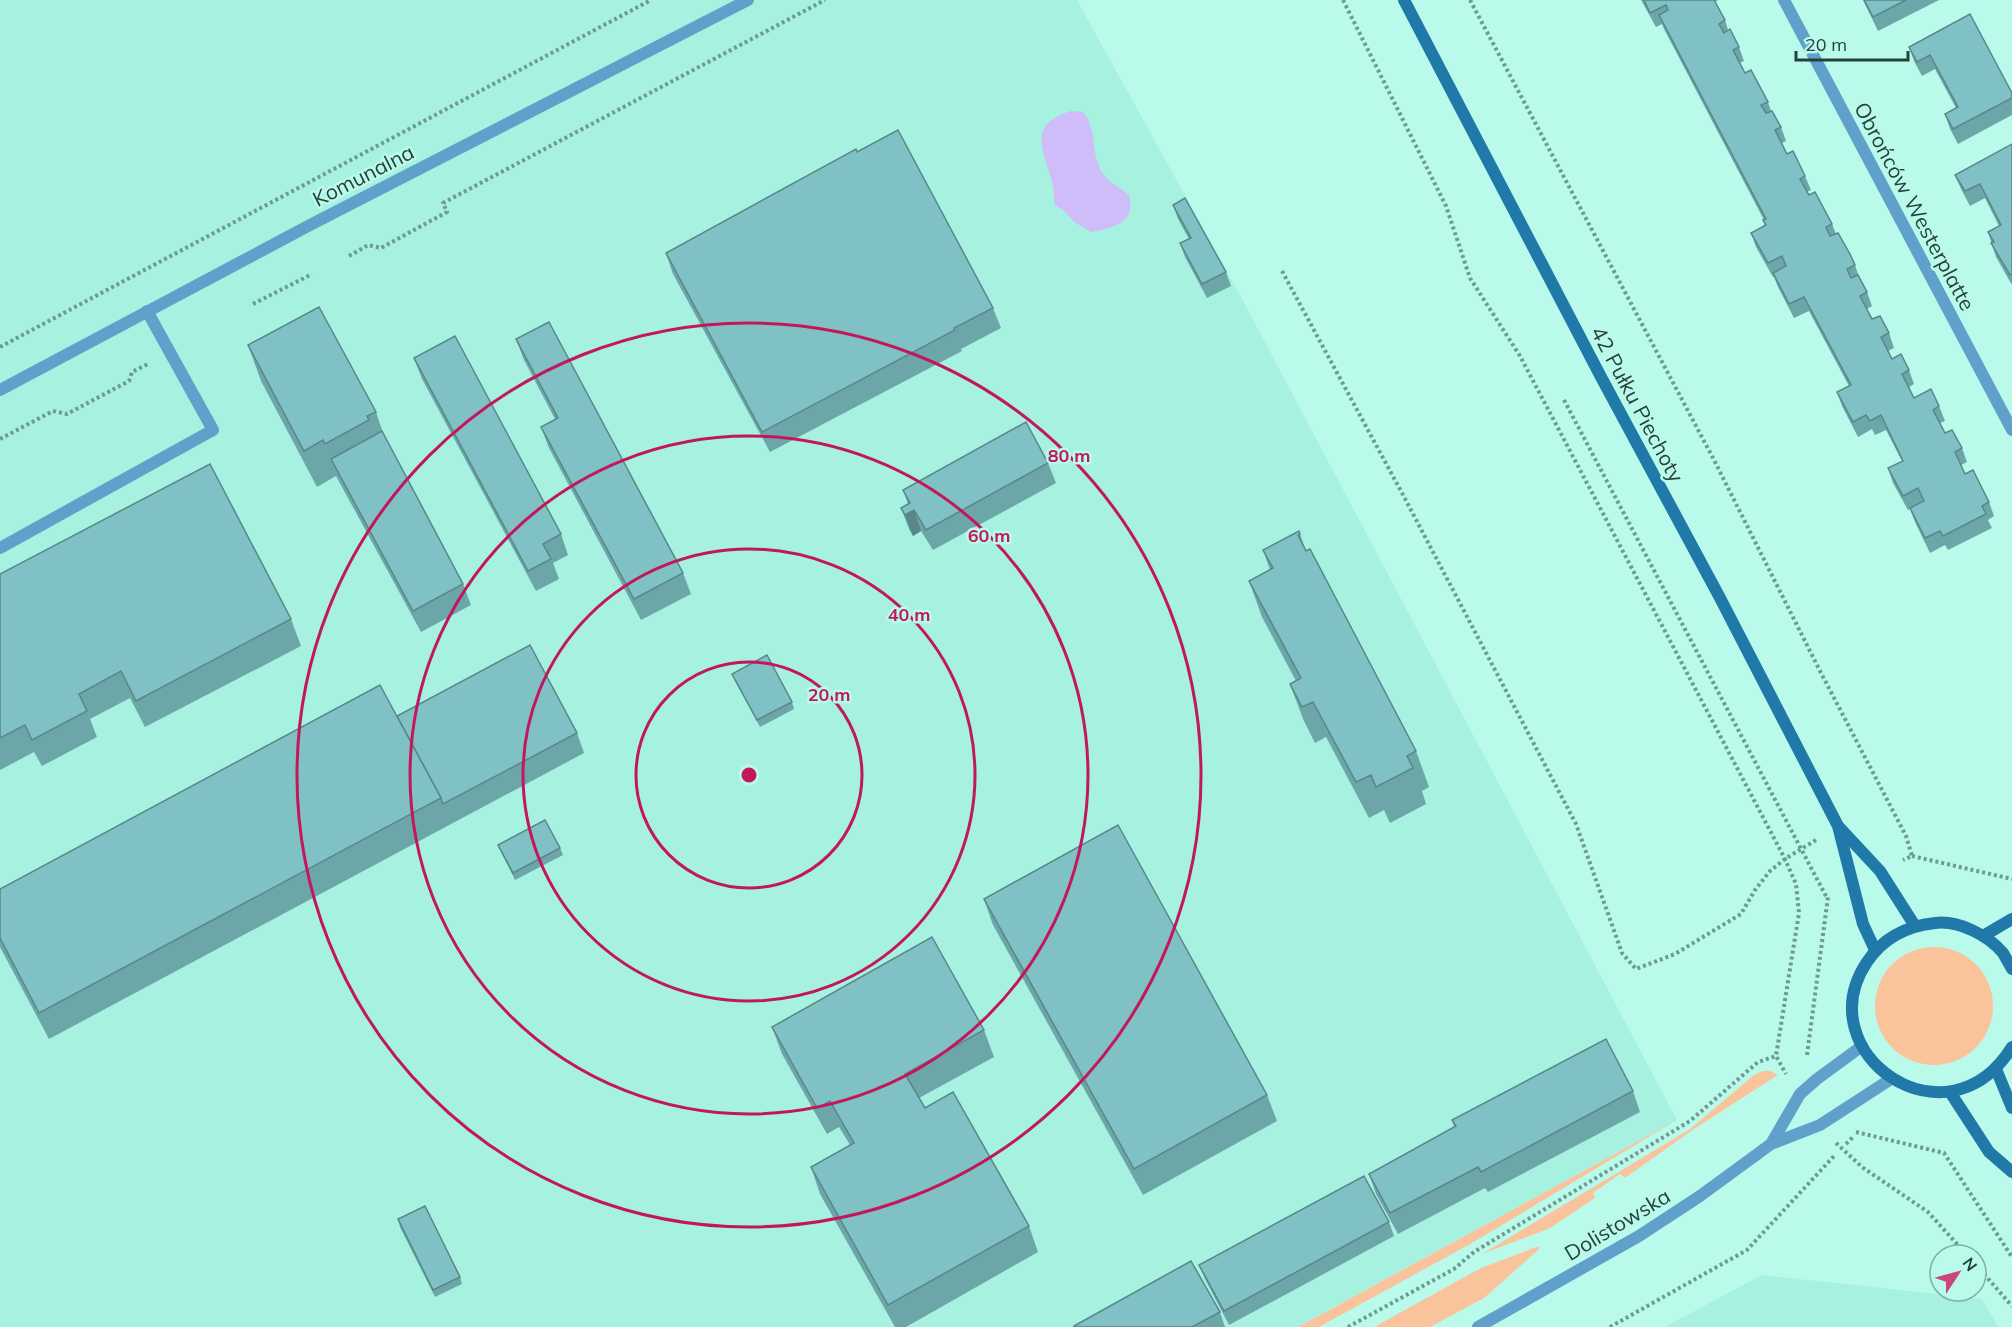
<svg xmlns="http://www.w3.org/2000/svg" width="2012" height="1327" font-family="Mulish,sans-serif">
<style>
.built{fill:#a6f1e0}
.green{fill:#f9c49c}
.water{fill:#cfbdf9}
.lines{fill:none;stroke-linecap:round;stroke-linejoin:round}
.path{stroke:#6e9b90;stroke-width:4;stroke-dasharray:3 3;stroke-linecap:butt}
.lane{stroke:#60a1cb;stroke-width:12}
.street{stroke:#60a1cb;stroke-width:12}
.secondary{stroke:#2179aa;stroke-width:12}
.wall{fill:#6da6a9}
.shaded-wall{fill:#598789}
.building{fill:#7fc1c4;stroke:#598789;stroke-width:1.5}
.ring{fill:none;stroke:#c2185b;stroke-width:3}
.labels{text-anchor:middle;dominant-baseline:central;stroke-width:5;stroke-linejoin:round;paint-order:stroke}
.street-label{font-size:21px;fill:#26403a;stroke:#bafaeb}
.centre{fill:#c2185b;stroke:#bafaeb;stroke-width:3}
.ring-label{font-size:18px;text-anchor:middle;font-weight:bold;fill:#c2185b;stroke:#bafaeb;stroke-width:5;stroke-linejoin:round;paint-order:stroke}
</style>
<rect width="100%" height="100%" fill="#bafaeb"/>
<g class="built">
<polygon points="0,0 1077,0 1240,295 1677,1120 1297,1327 0,1327"/>
<polygon points="1762,1275 1982,1299 1998,1327 1665,1327"/>
</g>
<g class="green">
<circle cx="1934" cy="1006" r="59"/>
<polygon points="1763,1071 1770,1071 1778,1075 1694,1129 1625,1178 1620,1174 1593,1193 1595,1198 1550,1228 1482,1254 1690,1129 1754,1075"/>
<polygon points="1677,1120 1472,1243 1319,1327 1298,1327"/>
<polygon points="1539,1246 1538,1250 1484,1298 1430,1327 1374,1327 1481,1268"/>
</g>
<path class="water" d="M1071,111L1083,112C1098,129 1090,155 1103,174C1109,182 1122,189 1129,195C1136,223 1114,228 1091,232L1074,222L1064,211L1054,204C1058,167 1014,128 1071,111Z"/>
<g class="lines">
<g class="path">
<polyline points="1343,0 1446,206 1470,278 1520,356 1785,859 1796,884 1799,913 1776,1056 1786,1074"/>
<polyline points="1470,0 1713,458 1820,671 1906,836 1912,856 1903,860"/>
<polyline points="349,256 368,245 381,248 447,212 443,203 825,0"/>
<polyline points="1282,271 1402,493 1576,824 1622,953 1636,969 1675,954 1741,914 1755,890 1770,871 1785,859 1816,840"/>
<polyline points="253,304 312,274"/>
<polyline points="0,347 651,0"/>
<polyline points="1564,400 1827,898"/>
<polyline points="0,439 53,411 67,414 129,381 132,372 148,364"/>
<polyline points="1912,856 2012,879"/>
<polyline points="1807,1055 1828,897"/>
<polyline points="1856,1132 1944,1153 2012,1257"/>
<polyline points="1836,1143 1862,1167 1928,1212 1967,1255"/>
<polyline points="1846,1144 1854,1136"/>
<polyline points="1976,1265 2012,1306"/>
<polyline points="1348,1327 1454,1269 1474,1252 1690,1121 1758,1062 1776,1056"/>
<polyline points="1610,1327 1747,1250 1835,1155"/>
</g>
<polyline class="lane" points="0,548 213,430 147,311"/>
<g class="street">
<polyline points="1784,0 2012,430"/>
<polyline points="0,390 310,225 748,0"/>
<polyline points="1771,1144 1800,1094 1817,1079 1862,1046"/>
<polyline points="1478,1327 1639,1236 1700,1196 1771,1144 1820,1125 1891,1079"/>
</g>
<g class="secondary">
<polyline points="1404,0 1601,377 1719,596 1838,826 1863,924 1875,950"/>
<polyline points="1839,827 1880,871 1915,926"/>
<polyline points="1983,936 2012,919"/>
<path d="M2012,969C2009,964 2006,958 2003,953C1988,935 1958,920 1935,923C1906,926 1883,938 1867,962C1806,1053 1947,1152 2012,1047"/>
<polyline points="1996,1069 2012,1108"/>
<polyline points="1950,1092 1989,1152 2012,1172"/>
</g>
</g>
<g class="wall">
<polygon points="1641,0 1718,0 1715,2 1725,20 1728,30 1739,47 1744,61 1739,63 1745,73 1768,102 1771,111 1781,127 1786,141 1782,143 1787,154 1805,176 1811,190 1807,192 1809,195 1832,224 1836,234 1855,265 1859,277 1867,292 1872,306 1867,309 1872,319 1889,333 1894,348 1888,351 1892,359 1909,370 1914,384 1909,387 1914,398 1939,406 1945,421 1940,423 1945,433 1962,448 1967,462 1961,465 1965,474 1989,502 1994,516 1988,520 1992,528 1948,550 1945,545 1930,553 1915,522 1910,509 1908,510 1893,483 1888,468 1902,461 1886,430 1875,435 1872,429 1858,437 1842,406 1837,392 1849,386 1809,311 1794,318 1778,287 1774,277 1773,277 1756,247 1751,233 1765,226 1763,220 1764,220 1664,29 1662,24 1656,27"/>
<polygon points="1863,0 1939,0 1878,31"/>
<polygon points="1970,14 2012,93 2012,115 1958,144 1950,129 1945,114 1956,108 1935,69 1922,76 1914,61 1909,47"/>
<polygon points="2012,144 2012,285 1996,257 1988,232 1999,226 1985,198 1970,206 1961,189 1955,175"/>
<polygon points="857,152 993,308 1001,328 961,349 962,351 770,452 673,274 666,253"/>
<polygon points="1173,205 1226,272 1231,286 1207,298 1185,257 1180,243 1189,239 1178,219"/>
<polygon points="516,339 683,573 691,594 641,620 549,448 541,427 555,419 524,360"/>
<polygon points="248,345 376,412 384,436 463,584 471,605 421,632 336,476 317,487 261,381"/>
<polygon points="414,358 561,534 568,555 553,563 559,579 536,591 422,379"/>
<polygon points="1048,463 1056,483 933,550 921,531 913,536 909,529 901,508 908,504 903,490"/>
<polygon points="1299,531 1306,551 1416,751 1429,787 1422,791 1426,804 1390,823 1384,810 1369,818 1326,737 1315,743 1303,719 1290,684 1296,681 1262,617 1249,581 1270,570 1263,550"/>
<polygon points="0,574 291,619 301,646 145,727 130,698 90,719 97,737 42,766 34,752 0,770"/>
<polygon points="732,674 792,702 794,709 760,727 735,681"/>
<polygon points="397,716 577,733 584,753 49,1039 0,947 0,889"/>
<polygon points="498,845 560,848 563,855 515,880 501,852"/>
<polygon points="984,899 1267,1095 1277,1121 1143,1195 993,925"/>
<polygon points="772,1027 984,1030 994,1057 919,1098 925,1108 1029,1226 1038,1252 906,1327 895,1327 820,1194 811,1167 850,1145 839,1127 827,1134 782,1054"/>
<polygon points="1633,1091 1640,1112 1488,1192 1485,1188 1398,1234 1376,1194 1369,1174 1454,1127 1452,1120"/>
<polygon points="398,1219 460,1277 462,1284 435,1297 400,1227"/>
<polygon points="1389,1222 1394,1236 1229,1325 1205,1279 1199,1265"/>
<polygon points="1220,1312 1225,1327 1074,1327"/>
</g>
<polygon class="shaded-wall" points="914,510 921,531 913,536 905,515"/>
<g class="building">
<polygon points="1644,0 1714,0 1725,20 1719,24 1724,33 1730,29 1739,47 1733,50 1745,73 1751,70 1768,102 1761,105 1766,113 1772,111 1781,127 1775,130 1787,154 1793,151 1805,176 1800,179 1809,195 1815,192 1832,224 1826,227 1830,236 1838,233 1850,254 1855,265 1847,269 1851,278 1858,275 1867,292 1860,296 1872,319 1880,316 1889,333 1881,337 1892,359 1901,354 1909,370 1902,374 1914,398 1931,389 1939,406 1933,410 1945,433 1952,430 1962,448 1955,452 1965,474 1973,470 1989,502 1982,506 1986,514 1943,536 1940,531 1925,538 1910,508 1924,501 1918,488 1903,496 1888,468 1903,461 1881,415 1870,421 1866,415 1853,422 1837,392 1851,385 1804,297 1789,304 1773,273 1786,266 1782,256 1768,263 1751,233 1766,225 1763,220 1766,219 1659,15 1668,10 1666,5 1650,13"/>
<polygon points="1864,0 1906,0 1873,17"/>
<polygon points="1970,14 2012,93 2012,98 1953,129 1945,114 1958,107 1930,55 1917,62 1909,47"/>
<polygon points="898,130 993,308 954,328 955,330 762,432 666,253 856,149 857,152"/>
<polygon points="2012,144 2012,274 2010,275 1991,243 1994,242 1988,232 2001,225 1980,184 1965,191 1955,175"/>
<polygon points="1185,198 1226,272 1202,284 1180,243 1191,238 1173,205"/>
<polygon points="319,307 376,412 367,416 369,420 325,444 323,440 304,451 248,345"/>
<polygon points="549,322 683,573 634,599 541,427 558,418 516,339"/>
<polygon points="455,336 561,534 543,544 551,559 528,571 414,358"/>
<polygon points="1026,422 1048,463 926,530 914,510 905,515 901,508 910,503 903,490"/>
<polygon points="382,431 463,584 413,611 331,459"/>
<polygon points="210,464 291,619 136,701 121,671 79,694 87,711 32,740 25,725 0,738 0,574"/>
<polygon points="1299,531 1300,534 1298,535 1306,551 1310,549 1416,751 1407,756 1413,768 1376,787 1371,775 1356,782 1313,702 1302,707 1290,684 1301,678 1249,581 1273,568 1263,550"/>
<polygon points="530,645 577,733 443,804 441,798 397,716"/>
<polygon points="767,655 792,702 757,720 732,674"/>
<polygon points="380,685 441,798 39,1013 0,938 0,889"/>
<polygon points="545,820 560,848 513,873 498,845"/>
<polygon points="1118,825 1267,1095 1134,1169 984,899"/>
<polygon points="932,937 984,1030 905,1074 925,1108 953,1092 1029,1226 888,1305 811,1167 854,1143 830,1101 817,1108 772,1027"/>
<polygon points="1606,1039 1633,1091 1481,1172 1478,1167 1390,1213 1369,1174 1456,1126 1452,1120"/>
<polygon points="1364,1176 1389,1222 1224,1311 1199,1265"/>
<polygon points="425,1206 460,1277 433,1290 398,1219"/>
<polygon points="1191,1261 1220,1312 1192,1327 1074,1327 1074,1326"/>
</g>
<g class="ring">
<circle cx="749" cy="775" r="113"/>
<circle cx="749" cy="775" r="226"/>
<circle cx="749" cy="775" r="339"/>
<circle cx="749" cy="775" r="452"/>
</g>
<g class="labels">
<g class="street-label">
<text transform="translate(363 175) rotate(-27)">Komunalna</text>
<text transform="translate(1915 206) rotate(62)">Obrońców Westerplatte</text>
<text transform="translate(1638 404) rotate(62)">42 Pułku Piechoty</text>
<text transform="translate(1617 1224) rotate(-31)">Dolistowska</text>
</g>
</g>
<circle cx="749" cy="775" r="9" class="centre"/>
<g class="ring-label">
<text x="1069" y="462">80 m</text>
<text x="989" y="542">60 m</text>
<text x="909" y="621">40 m</text>
<text x="829" y="701">20 m</text>
</g>
<g transform="translate(1958 1273) rotate(54)"><circle r="28" fill="#bafaeb" stroke="#7fb0a4" stroke-width="1.5"/>
<path d="M0-4.5L10 22L0 15L-10 22Z" fill="#ce447d"/>
<text y="-9" font-size="16" font-weight="bold" text-anchor="middle" fill="#26403a">N</text>
</g>
<path d="M1796 51v9h112v-9" fill="none" stroke="#26403a" stroke-width="3"/>
<text x="1805" y="51" font-size="18" fill="#26403a" stroke="#bafaeb" stroke-width="4.5" paint-order="stroke">20 m</text>
</svg>
